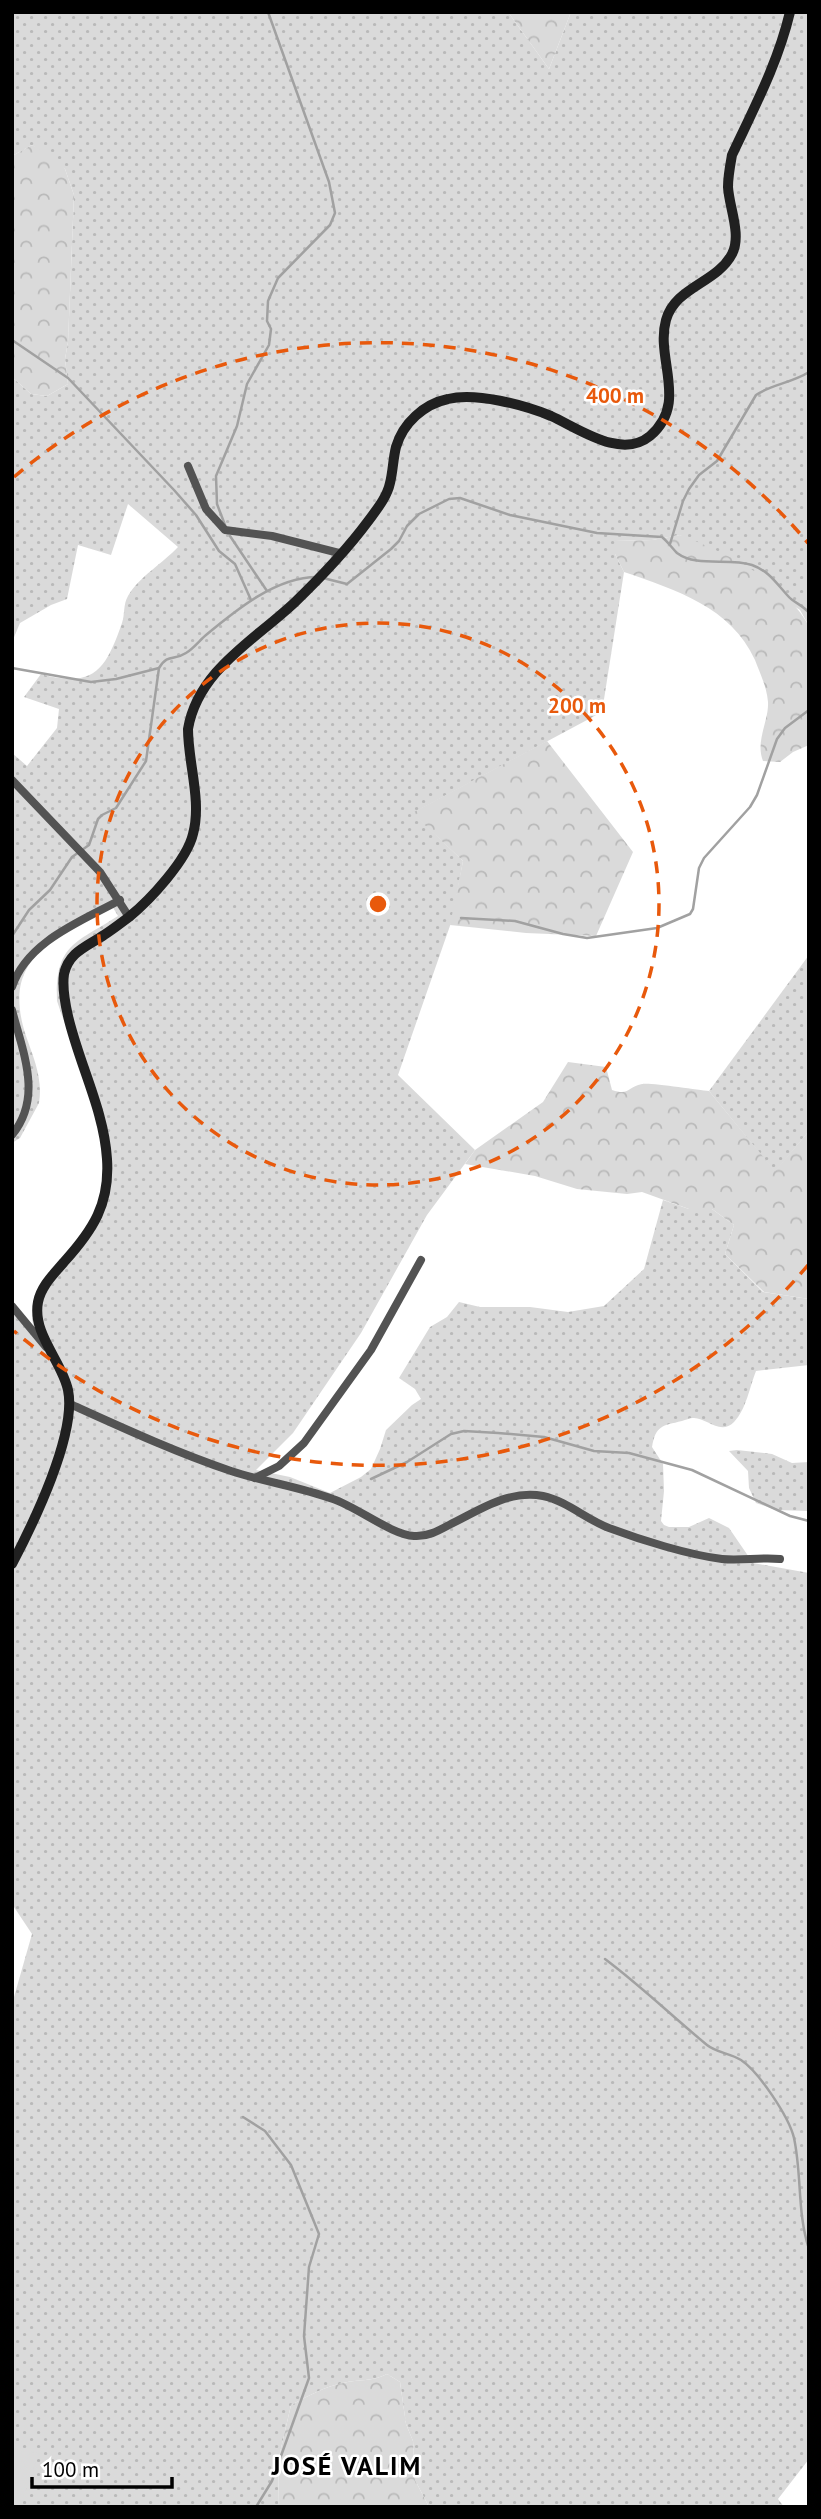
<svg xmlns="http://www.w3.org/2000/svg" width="821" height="2519" font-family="'PT Sans',sans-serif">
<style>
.grass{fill:url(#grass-dots)}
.forest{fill:url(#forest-crowns)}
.garden{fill:#dadada}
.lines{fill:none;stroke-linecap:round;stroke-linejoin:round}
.stream{stroke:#a1a1a1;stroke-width:2.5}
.minor{stroke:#535353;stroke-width:8}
.secondary{stroke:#202020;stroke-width:10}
.ring{fill:none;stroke:#e8590c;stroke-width:3.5;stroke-dasharray:12 9}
.labels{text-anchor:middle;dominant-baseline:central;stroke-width:5;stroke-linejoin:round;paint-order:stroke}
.district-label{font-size:26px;font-weight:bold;letter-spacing:2px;fill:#000;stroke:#fff}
.centre{fill:#e8590c;stroke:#fff;stroke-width:3.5}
.ring-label{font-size:21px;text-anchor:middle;font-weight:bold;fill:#e8590c;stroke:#fff;stroke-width:5;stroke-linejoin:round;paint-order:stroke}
</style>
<defs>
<pattern id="grass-dots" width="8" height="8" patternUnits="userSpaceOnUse" patternTransform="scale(1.75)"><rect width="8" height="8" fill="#dadada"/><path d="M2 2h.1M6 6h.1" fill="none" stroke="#b9b9b9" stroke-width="1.8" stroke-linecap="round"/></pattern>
<pattern id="forest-crowns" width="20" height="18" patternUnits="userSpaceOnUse" patternTransform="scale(1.75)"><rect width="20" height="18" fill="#dadada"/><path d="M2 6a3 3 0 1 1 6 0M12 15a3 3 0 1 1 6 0" fill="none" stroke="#b9b9b9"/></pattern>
</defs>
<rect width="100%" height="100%" fill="#fff"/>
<g class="grass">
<path d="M12,12H508L549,69L571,12H809V626L800,610L680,535L652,540L615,541V554L624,572L602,712L413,813L463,861L452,920L398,1075L475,1150L427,1215L361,1333L293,1433L256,1470L290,1477L330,1493L361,1477L371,1469L380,1449L386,1430L412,1405L421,1399L415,1389L399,1378L430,1327L447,1317L459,1302L480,1307H530L568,1312L604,1306L644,1269L663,1200L689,1209H712L734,1225L725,1254L763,1292L809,1299V1365L756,1371C750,1386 746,1410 734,1422C720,1436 706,1417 693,1418C689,1418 686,1420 682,1421C662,1426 656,1425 652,1447L663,1464L664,1491L661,1521L664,1525L669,1527H689L709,1518L729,1528L753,1563L809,1573V2459L778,2499L784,2507H429L415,2480L413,2441L406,2424L400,2382L387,2374C372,2382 359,2379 343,2383C324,2387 308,2396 291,2405L279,2457L278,2507H16L12,2452V2004L32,1934L12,1904V1304L34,1328C22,1289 72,1255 91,1225C97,1217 106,1185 106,1174C107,1117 75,1056 57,1001C55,944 76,943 118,916L112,906C55,939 0,957 26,1036C34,1059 43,1079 39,1103L20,1138L12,1143V753L27,766L57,728L59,709L24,697L41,674C94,689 106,669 122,623C125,615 123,604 128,596C139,577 163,563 178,547L128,504L111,555L78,545L67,599L51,605L20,623L12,642V377L31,394L47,396L68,384L65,359L68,342L74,195L65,169L32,145L12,156Z"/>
<polygon points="809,955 809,1131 775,1172 709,1091"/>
<polygon points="737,1450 772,1454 792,1463 809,1462 809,1511 776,1510 756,1503 749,1488 748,1471 729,1451"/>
</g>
<g class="forest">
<polygon points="508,12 571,12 549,69"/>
<polygon points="32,145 55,157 65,169 74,195 68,342 65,359 68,384 47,396 31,394 12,377 12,156"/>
<path d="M680,535C727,553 783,580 809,626V745L793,752L780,762L763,761C755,741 769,721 768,702C767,688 760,673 755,660C731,607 676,590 624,572L615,554V541L652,540Z"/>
<polygon points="547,741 633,852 596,936 526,933 450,925 463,861 412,813"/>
<path d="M568,1062L606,1067L612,1090C630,1096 627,1087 642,1084C648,1082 698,1090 709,1091L775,1171L809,1131V1299L764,1292L725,1254L734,1225L712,1209H689L642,1192L627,1194L577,1189L535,1176L465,1164L475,1150L543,1102Z"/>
<path d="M387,2374L400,2382L406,2424L413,2441L415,2480L429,2507H278L279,2457L291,2405C308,2396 324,2387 343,2383C359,2379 372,2382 387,2374Z"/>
</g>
<polygon class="garden" points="12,2449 39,2453 20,2507 12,2507"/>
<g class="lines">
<g class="stream">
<polyline points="12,340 68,378 174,490 196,515 219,551 235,564 251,600"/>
<polyline points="225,525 217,504 216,476 237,426 247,384 269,345 271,329 267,321 268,301 278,278 330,225 335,213 329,182 268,12"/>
<polyline points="230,536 267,591"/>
<path d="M670,544L683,501L689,489L699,475L717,461L756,395C772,384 792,383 809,372"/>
<path d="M323,578L347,584L391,549L399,541L407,526L419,514L449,499L460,498L510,515L597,533L662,537C668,542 672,548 677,553C697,568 729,557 752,565C769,571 776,583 788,596C794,603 803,605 809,613"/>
<polyline points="12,668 91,682 116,679 159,668"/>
<polyline points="461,918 515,921 563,934 587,938 657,928 690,914 693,909 699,868 704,858 750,807 757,795 777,739 785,728 809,710"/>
<path d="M12,936L29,910L50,890L72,857L89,845L98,819L102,815L116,808L146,761L159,668C168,653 174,661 186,653C193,649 200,640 206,635C236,610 276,577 317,577"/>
<polyline points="371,1479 407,1462 451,1434 464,1431 498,1433 544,1437 594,1451 629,1453 692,1470 790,1516 809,1521"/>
<path d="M605,1959C641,1986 673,2017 707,2045C717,2053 730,2053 741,2060C759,2072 789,2117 794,2138C802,2175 797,2213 809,2249"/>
<polyline points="243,2117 265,2131 291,2165 319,2234 309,2267 304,2336 309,2378 272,2481 256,2507"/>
</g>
<g class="minor">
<polyline points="188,466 206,509 225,530 272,536 339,553"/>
<polyline points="12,780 100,872 129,917"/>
<path d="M12,987C27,941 82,921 120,900"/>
<path d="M12,1010C23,1053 43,1097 12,1135"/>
<polyline points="12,1306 46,1347"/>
<path d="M70,1404C123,1428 175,1452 231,1471C265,1482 300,1487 333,1499C357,1507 392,1535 414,1536C427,1537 438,1531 449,1525C478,1511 509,1489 543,1496C567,1501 587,1520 609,1528C641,1540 689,1555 722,1559C741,1561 760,1557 780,1559"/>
<polyline points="255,1478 279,1466 304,1443 371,1350 421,1260"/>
</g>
<path class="secondary" d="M12,1564C33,1524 77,1434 68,1390C62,1361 32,1334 38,1302C41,1286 54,1274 64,1262C93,1230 110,1204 107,1159C104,1110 79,1064 68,1016C65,1003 62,988 64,974C69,952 86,947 104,935C112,930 121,923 129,917C150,900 187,860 193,834C202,801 188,763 188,729C198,670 255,640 295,602C319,579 349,547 369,520C377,509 387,497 390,483C393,471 393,459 396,447C403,423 424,404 448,399C476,392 524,405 551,416C578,428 621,460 650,436C689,403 655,359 666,320C675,287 717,283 732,254C742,235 729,207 728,187C728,176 730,166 732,155C754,108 778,63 790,12"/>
</g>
<g class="ring">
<circle cx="378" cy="904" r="281"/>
<path d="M808 1265A561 561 0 0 1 14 1331M14 477A561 561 0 0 1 808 543"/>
</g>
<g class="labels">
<g class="district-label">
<text x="347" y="2465">JOSÉ VALIM</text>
</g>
</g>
<circle cx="378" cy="904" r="10" class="centre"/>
<g class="ring-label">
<text x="615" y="403">400 m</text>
<text x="577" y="713">200 m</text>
</g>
<rect width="821" height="2519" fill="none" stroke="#000000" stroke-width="28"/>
<path d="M32 2477v10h140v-10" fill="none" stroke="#000000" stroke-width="3.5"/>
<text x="42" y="2477" font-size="21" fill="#000000" stroke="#ffffff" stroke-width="5" paint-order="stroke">100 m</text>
</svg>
